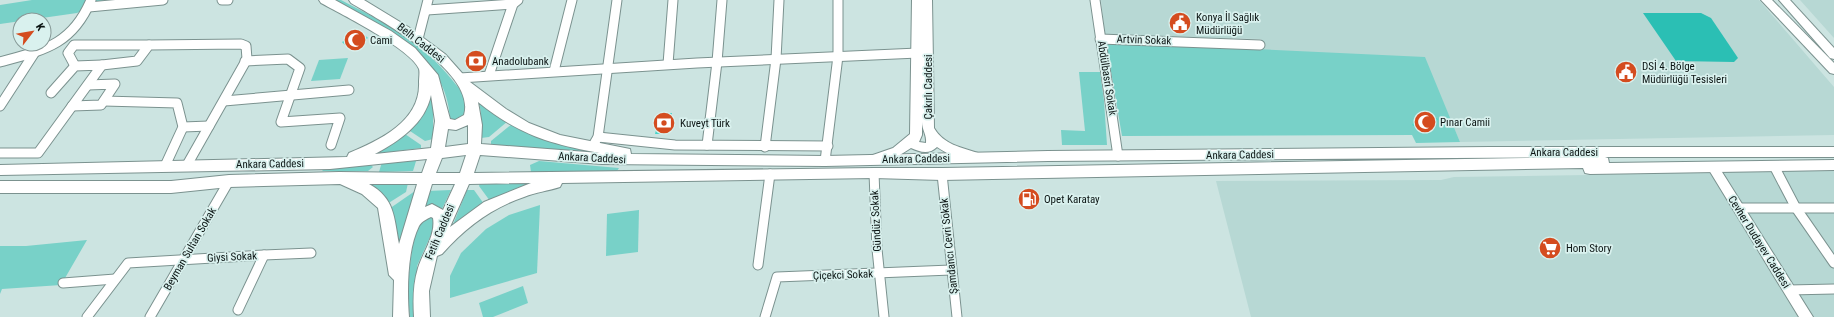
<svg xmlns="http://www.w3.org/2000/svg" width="1834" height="317" font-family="'Roboto Condensed',sans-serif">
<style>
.built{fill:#b7d8d4}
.green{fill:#78d1c8}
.forest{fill:#2bbfb4}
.building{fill:#4ad5c9}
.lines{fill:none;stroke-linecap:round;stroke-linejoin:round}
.street-casing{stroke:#7b928f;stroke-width:11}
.secondary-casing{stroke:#7b928f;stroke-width:2}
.primary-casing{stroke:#7b928f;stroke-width:2}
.street{stroke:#fff;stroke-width:9}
.secondary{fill:#fff;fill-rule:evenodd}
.primary{fill:#fff;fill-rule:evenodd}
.labels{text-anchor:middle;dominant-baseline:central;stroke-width:3.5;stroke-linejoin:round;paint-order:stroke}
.poi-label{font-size:11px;fill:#0c1514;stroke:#d9f1ee;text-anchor:start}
.street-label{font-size:11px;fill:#0c1514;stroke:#d9f1ee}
</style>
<rect width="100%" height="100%" fill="#cce4e1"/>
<g class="built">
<polygon points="1101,0 1759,0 1834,87 1834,135 1460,142 1440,95 1122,136 1264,49 1261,39 1105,35"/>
<polygon points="1800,0 1834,0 1834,38"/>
<polygon points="1824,169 1834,171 1834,317 1251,317 1216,181 1441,180 1454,177 1587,175"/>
</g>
<g class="green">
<polygon points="32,0 107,0 101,1 77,13 0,24 0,5"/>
<path d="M333,0H341C387,24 420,40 453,81C458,87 466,96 466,105C467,109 465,116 464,120H450C448,55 383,26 333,0Z"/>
<polygon points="1106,42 1425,57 1460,142 1416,143 1412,135 1122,136"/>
<polygon points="348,58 340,79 311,81 319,60"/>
<polygon points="1079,72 1100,72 1104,101 1107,145 1062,145 1061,130 1085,131"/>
<polygon points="430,95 433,106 433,139 425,141 407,129"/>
<polygon points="479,102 508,121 489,137 481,138 481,113"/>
<polygon points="512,124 610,154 491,145 491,141"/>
<polygon points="402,132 421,145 421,148 367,155"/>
<polygon points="417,158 413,171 379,172 382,162"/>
<polygon points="539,161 619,168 617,171 536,174 531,172 530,165"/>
<polygon points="370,164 373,167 368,171 322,171 324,169"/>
<polygon points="541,181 519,188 490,201 479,186 480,183"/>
<polygon points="364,183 408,183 406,192 387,204"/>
<polygon points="451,190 441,211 422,210 427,191"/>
<polygon points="467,190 474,190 484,204 452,227"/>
<polygon points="415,191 399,252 389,209"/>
<polygon points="540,205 537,273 450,298 450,276 461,253 486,229 509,215"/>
<polygon points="639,210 638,252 606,256 607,214"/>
<path d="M435,215L434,228L417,266L416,304L417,317H410C406,284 410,252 419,220Z"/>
<polygon points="87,240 61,285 2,289 0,294 0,246 26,246"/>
<polygon points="523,286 528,303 493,317 483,317 479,303"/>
</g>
<polygon class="forest" points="1643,13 1701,13 1711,18 1738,58 1734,62 1676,61"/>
<g class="building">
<polygon points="361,32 368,38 349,49 342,42"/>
<polygon points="1421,111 1438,119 1429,133 1412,125"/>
<polygon points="660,113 672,113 668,134 655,134"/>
</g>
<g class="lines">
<g class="street-casing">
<g id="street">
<polyline points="222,0 228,0"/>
<polyline points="1095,0 1118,156"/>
<polyline points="89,7 163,0"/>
<polyline points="427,10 513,4"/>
<polyline points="418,39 428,0"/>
<polyline points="1100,39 1260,45"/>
<polyline points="245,61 288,59 300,68 281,122 340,118 331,145"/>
<path d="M0,62C44,50 72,45 91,0"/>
<polyline points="668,64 673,0"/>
<polyline points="102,65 137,61 149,45 241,44 246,46 247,59 187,165"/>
<polyline points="75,66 68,53 74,45 149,45"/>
<polyline points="554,71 572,0"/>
<polyline points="489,75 513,4 518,0"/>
<polyline points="460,78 697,63 918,53"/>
<polyline points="104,101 177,103 183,127 165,166"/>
<polyline points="224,101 349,90"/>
<polyline points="0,106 35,52"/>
<polyline points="72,106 101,105 115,84 88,85"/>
<polyline points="183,127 209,126"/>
<polyline points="598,137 675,145 828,146"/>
<polyline points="595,142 598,137 617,0"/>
<polyline points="707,145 717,62 722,0"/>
<polyline points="765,147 776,59 779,0"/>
<polyline points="0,153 38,153 102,65 75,66 51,93"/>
<polyline points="825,161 838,56 838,0"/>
<polyline points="1774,166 1796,208 1834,263"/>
<polyline points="874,173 877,249 884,317"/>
<polyline points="942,174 957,317"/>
<polyline points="1738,208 1834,208"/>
<polyline points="264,255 311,253"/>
<polyline points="758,265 770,174"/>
<polyline points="63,283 115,279"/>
<polyline points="1789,290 1834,289"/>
<polyline points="87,317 128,263 264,255 238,310"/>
<polyline points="150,317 229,181"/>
<polyline points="765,317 777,277 951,270"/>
</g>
</g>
<g class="secondary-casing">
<g id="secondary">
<path d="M912,0H932L934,128C944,145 961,147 978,153L980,156L978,159C966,163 947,154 937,147C929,155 920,152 911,148C901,155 882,166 870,162L868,159L870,156L893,148L910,134ZM922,122C922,130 927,135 926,143L919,142L922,135Z"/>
<polygon points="1761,0 1772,0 1834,63 1834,74 1830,73"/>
<polygon points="1779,0 1790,0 1834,48 1834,59 1830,58"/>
<polygon points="1713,162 1717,164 1813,317 1799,317 1709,170 1707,167 1709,164"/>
</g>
</g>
<g class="primary-casing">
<path id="primary" d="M319,0H335L391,31L415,48L438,75L450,119L455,120L464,115C477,72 381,21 351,3L349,0H364L410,28L445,54L470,82L506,109L529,123L560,135L630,149L631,154L825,156L1048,151L1490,147H1834V157H1605L1608,158L1609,163L1834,160V170L1590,174L1585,173L1583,168L942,180L874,178L562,183L560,187C548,191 536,192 524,197C491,208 465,228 442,254L437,256L429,291L430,317H414C413,300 413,284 418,268C423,252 436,235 433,218L431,217C427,219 422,221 419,226C407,250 407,291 409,317H393L394,280L389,275L378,208L362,194L340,184L229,187L171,193H0V181H171L229,175L339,172L422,173L427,159L330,169L0,175V165L347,157L349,153C380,140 421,121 419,82C419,78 420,72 419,69C411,49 341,14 321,3ZM431,95L435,121L431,148L375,154C399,141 425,124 431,95ZM478,102C519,135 550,144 600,153L481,144L482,125ZM468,125V144L445,147L448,129L456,130ZM466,155L460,173H436L442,158ZM480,155L602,164L825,166L1048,161L1582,157L942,168H874L474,173ZM531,183L484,202L450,227L469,184ZM369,184H417L399,244C394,218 395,198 369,184ZM432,184H455L443,210L432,204L425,207Z"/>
</g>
<use href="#street" class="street"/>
<use href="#secondary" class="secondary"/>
<use href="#primary" class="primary"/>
</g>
<defs>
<g id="civic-disc" transform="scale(1.15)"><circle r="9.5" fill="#d44c1f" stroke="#d9f1ee"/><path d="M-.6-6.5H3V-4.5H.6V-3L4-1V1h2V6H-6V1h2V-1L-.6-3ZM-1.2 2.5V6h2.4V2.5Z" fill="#fff"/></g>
<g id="mosque-disc" transform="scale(1.15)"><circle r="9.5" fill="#d44c1f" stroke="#d9f1ee"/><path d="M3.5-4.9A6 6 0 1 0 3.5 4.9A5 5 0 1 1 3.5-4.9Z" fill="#fff"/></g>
<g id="bank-disc" transform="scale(1.15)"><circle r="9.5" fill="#d44c1f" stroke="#d9f1ee"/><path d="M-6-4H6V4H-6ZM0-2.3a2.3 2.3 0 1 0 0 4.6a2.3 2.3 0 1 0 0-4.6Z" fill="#fff"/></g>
<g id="fuel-disc" transform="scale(1.15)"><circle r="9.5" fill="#d44c1f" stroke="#d9f1ee"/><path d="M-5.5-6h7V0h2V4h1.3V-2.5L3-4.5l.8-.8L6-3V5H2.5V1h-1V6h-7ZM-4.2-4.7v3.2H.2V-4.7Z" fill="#fff"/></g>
<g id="supermarket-disc" transform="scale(1.15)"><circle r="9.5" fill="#d44c1f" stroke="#d9f1ee"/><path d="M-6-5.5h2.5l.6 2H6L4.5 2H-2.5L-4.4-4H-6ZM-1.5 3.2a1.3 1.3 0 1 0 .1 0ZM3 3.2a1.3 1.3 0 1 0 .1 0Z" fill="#fff"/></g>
</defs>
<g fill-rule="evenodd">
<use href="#civic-disc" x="1180" y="23"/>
<use href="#mosque-disc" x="355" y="40"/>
<use href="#bank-disc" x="476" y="61"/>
<use href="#civic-disc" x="1626" y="72"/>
<use href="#mosque-disc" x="1425" y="122"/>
<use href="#bank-disc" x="664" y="123"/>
<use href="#fuel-disc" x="1029" y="199"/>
<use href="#supermarket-disc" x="1550" y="248"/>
</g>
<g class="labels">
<g class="poi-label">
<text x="1196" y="17">Konya İl Sağlık<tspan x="1196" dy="13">Müdürlüğü</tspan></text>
<text x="370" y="40">Cami</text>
<text x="492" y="61">Anadolubank</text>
<text x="1642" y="66">DSİ 4. Bölge<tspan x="1642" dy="13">Müdürlüğü Tesisleri</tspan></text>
<text x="1440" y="122">Pınar Camii</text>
<text x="680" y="123">Kuveyt Türk</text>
<text x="1044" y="199">Opet Karatay</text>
<text x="1566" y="248">Hom Story</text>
</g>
<g class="street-label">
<text transform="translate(1144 40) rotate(2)">Artvin Sokak</text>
<text transform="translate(421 43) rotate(38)">Belh Caddesi</text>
<text transform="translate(1107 78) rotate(81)">Abdülbasri Sokak</text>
<text transform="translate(928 87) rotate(-90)">Çakırlı Caddesi</text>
<text x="1564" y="152">Ankara Caddesi</text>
<text transform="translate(1240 155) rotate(-1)">Ankara Caddesi</text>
<text transform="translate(592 158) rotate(3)">Ankara Caddesi</text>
<text transform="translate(916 159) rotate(-1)">Ankara Caddesi</text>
<text transform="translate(270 164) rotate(-1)">Ankara Caddesi</text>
<text transform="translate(876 221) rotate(-93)">Gündüz Sokak</text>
<text transform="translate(440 232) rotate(-67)">Fetih Caddesi</text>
<text transform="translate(1759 242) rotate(58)">Cevher Dudayev Caddesi</text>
<text transform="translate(949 246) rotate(-96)">Şamdancı Cevri Sokak</text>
<text transform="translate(190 249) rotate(-60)">Beyman Sultan Sokak</text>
<text transform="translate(232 257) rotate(-3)">Giysi Sokak</text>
<text transform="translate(843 275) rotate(-2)">Çiçekci Sokak</text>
</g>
</g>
<g transform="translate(32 32) rotate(59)"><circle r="19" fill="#d9f1ee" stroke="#879997"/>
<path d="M0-3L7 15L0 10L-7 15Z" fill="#d44c1f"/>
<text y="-6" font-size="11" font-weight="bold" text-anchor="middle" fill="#0c1514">K</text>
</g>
</svg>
